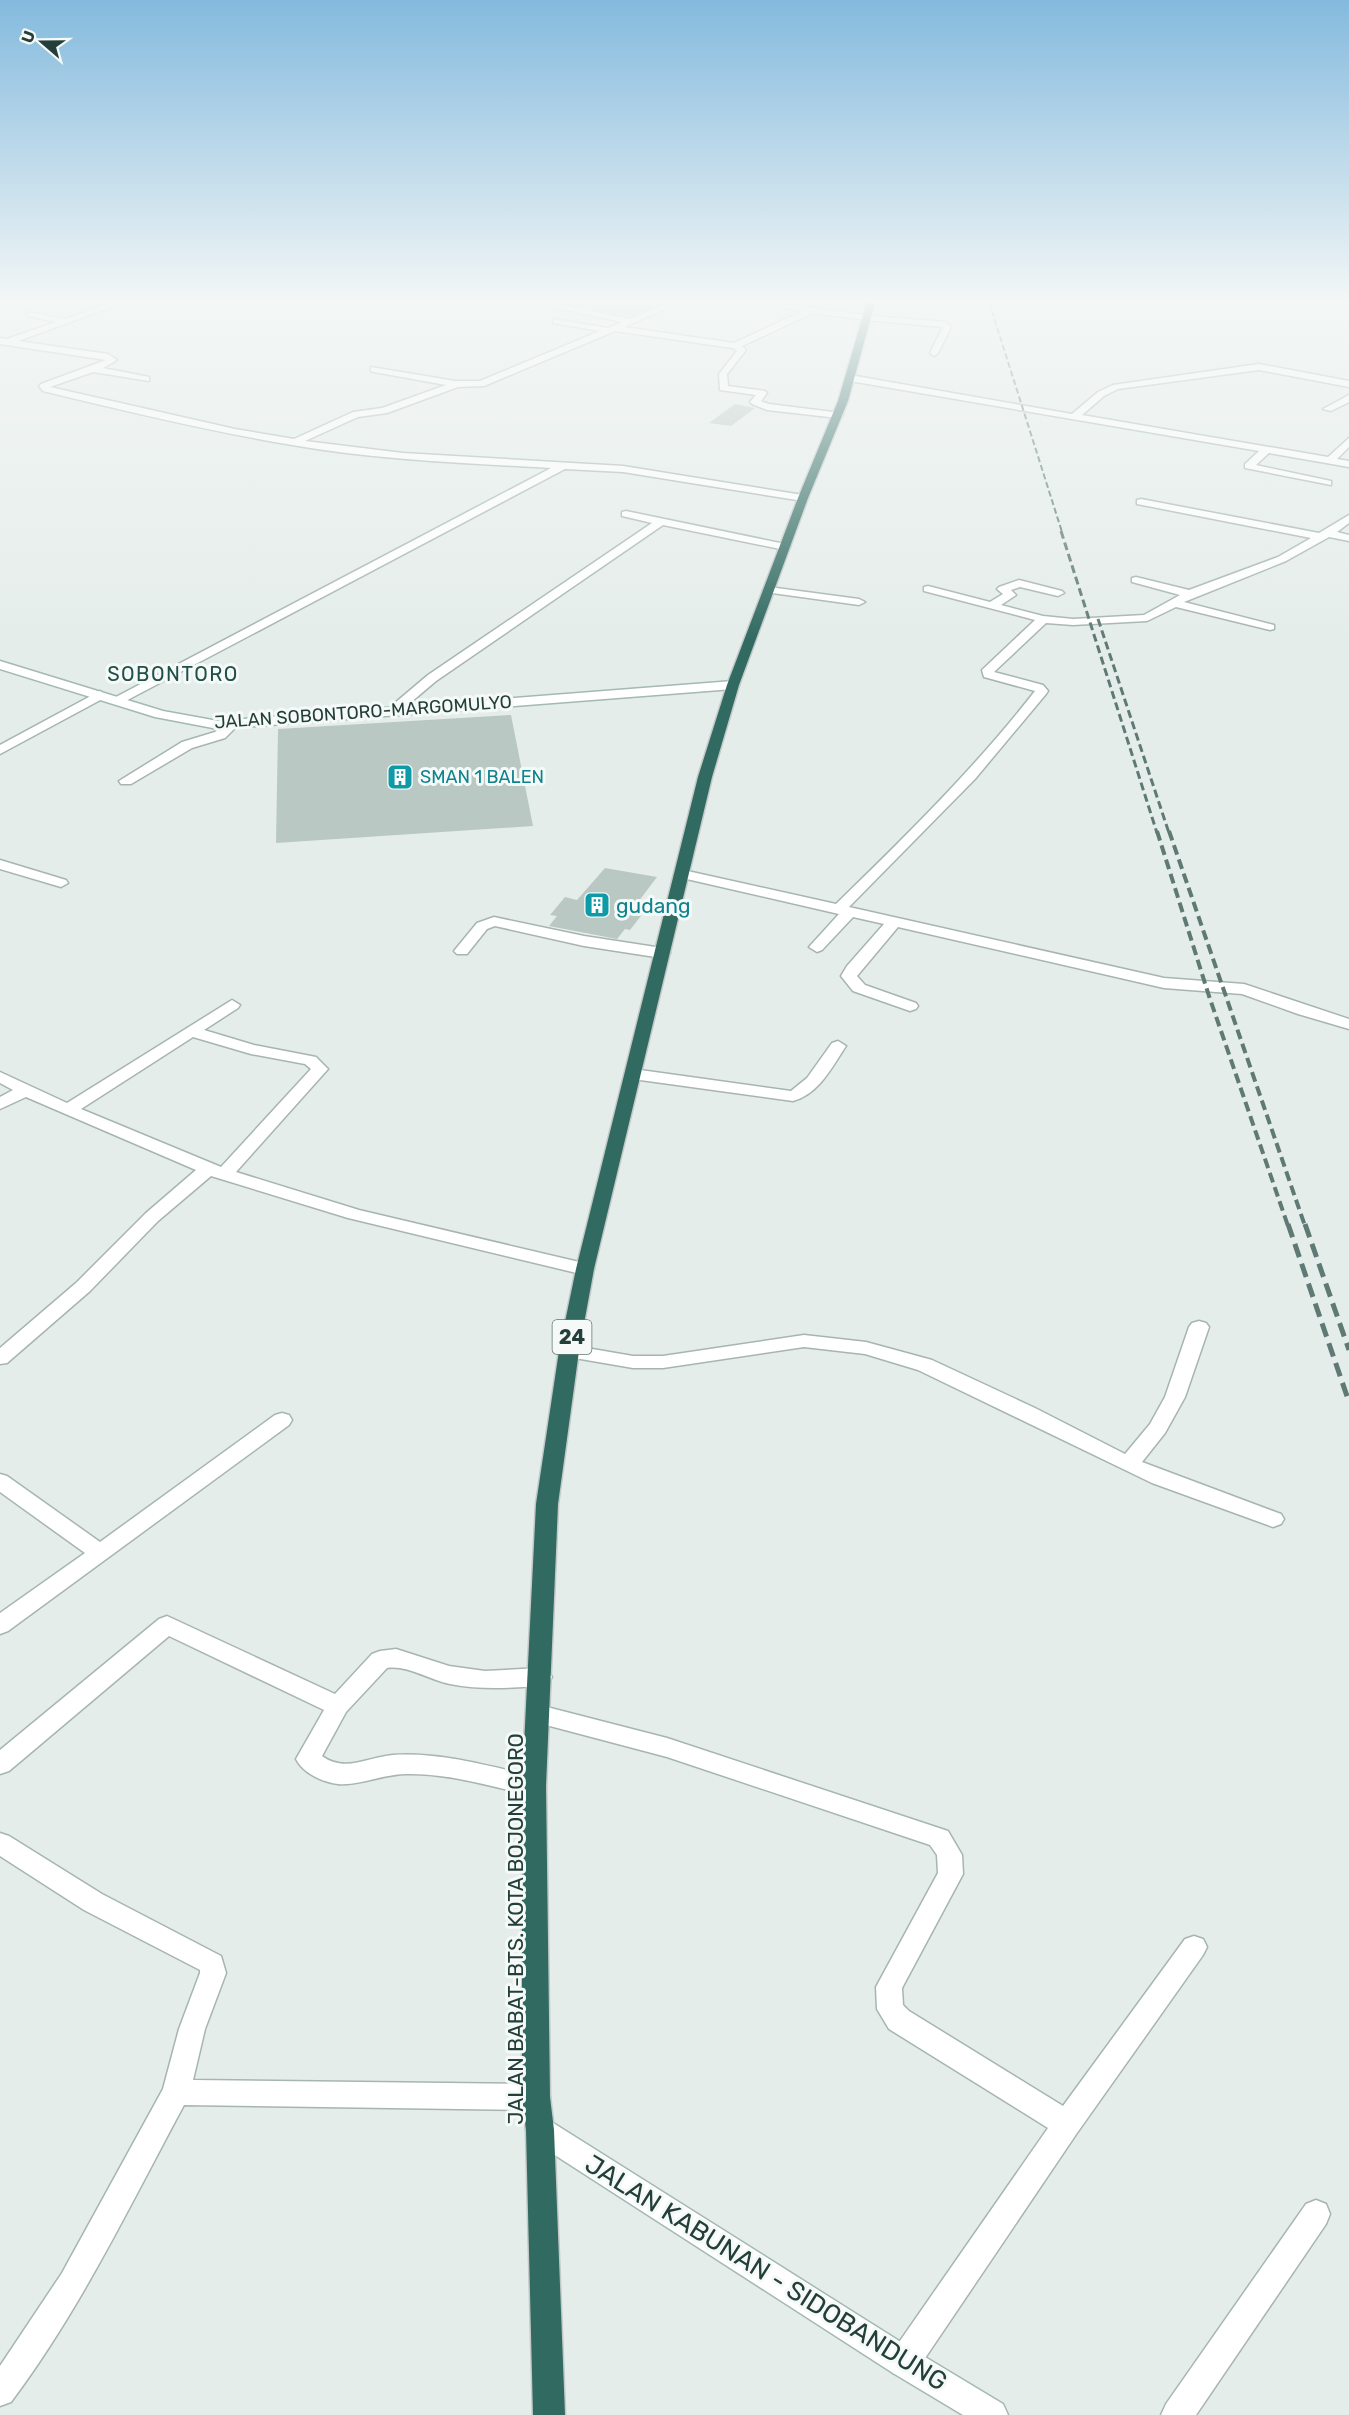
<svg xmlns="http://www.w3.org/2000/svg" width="1349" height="2415" font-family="Rubik,sans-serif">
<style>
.building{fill:#bac8c3}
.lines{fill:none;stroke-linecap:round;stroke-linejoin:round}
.street-casing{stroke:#a7b5b1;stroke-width:3}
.secondary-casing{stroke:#a3b9b2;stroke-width:3}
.highway-casing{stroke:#c2c9c8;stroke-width:3}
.street{fill:#fff;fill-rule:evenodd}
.secondary{fill:#fff;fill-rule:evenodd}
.highway{fill:#316a61;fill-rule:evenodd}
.rail-far3{stroke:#5f7a74;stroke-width:2;stroke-dasharray:6 3;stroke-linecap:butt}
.rail-far2{stroke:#5f7a74;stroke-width:3;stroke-dasharray:8 4;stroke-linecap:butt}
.rail-far1{stroke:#5f7a74;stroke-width:4;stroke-dasharray:10 5;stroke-linecap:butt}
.rail{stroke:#5f7a74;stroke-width:5;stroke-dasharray:14 7;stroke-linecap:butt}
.labels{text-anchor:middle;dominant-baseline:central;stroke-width:6;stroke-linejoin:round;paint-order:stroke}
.far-street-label{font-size:18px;fill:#243f39;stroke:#f5faf8}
.far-culture-label{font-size:18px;fill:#0d838f;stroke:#f5faf8;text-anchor:start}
.far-quarter-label{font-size:20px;letter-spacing:1.5px;fill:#215047;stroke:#f5faf8}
.shield{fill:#f5faf8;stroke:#637772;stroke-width:1.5}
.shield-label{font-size:20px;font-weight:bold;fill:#243f39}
.culture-label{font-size:21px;fill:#0d838f;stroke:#f5faf8;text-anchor:start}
.street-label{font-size:21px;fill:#243f39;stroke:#f5faf8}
.near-street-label{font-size:26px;fill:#243f39;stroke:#f5faf8}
</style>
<rect width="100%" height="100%" fill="#e5edea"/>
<g class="building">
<polygon points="577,302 665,302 630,317 577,305"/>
<polygon points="735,404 755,408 731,426 709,423"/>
<polygon points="511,715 533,826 276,843 278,729"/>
<polygon points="605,868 657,877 632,910 644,912 630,930 625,929 617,939 549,926 557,916 550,915 565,897 577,900"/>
</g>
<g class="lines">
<g class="street-casing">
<g id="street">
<path d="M114,302H125L18,341L108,354L117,360L103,368L149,377V381L93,372L50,387L235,429L294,439L353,412L382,408L446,385L374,372L371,371V367L455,381H480L600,331L553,323V319L608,328L622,322L548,306L549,302L630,319L670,302H681L624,327L734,343L803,311L754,302H774L864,315L945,322L951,327L938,353L934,356L930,353L943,327L867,320L813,313L742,346L746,350L727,374L728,386L765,391L767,393L761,401L769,404L841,413L843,415L838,418L767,410L752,404L750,402L756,395L720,390L719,374L737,351L733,348L615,331L484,386L458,387L387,413L358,417L305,441L403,453L623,466L803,495L808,498L803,501L623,472L565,469L118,705L112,701L114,698L551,468C465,463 377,460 292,445C209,431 125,411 43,391L39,386L41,384L106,360L0,344V338L7,339L56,322L28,316V312L65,319Z"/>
<polygon points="1259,364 1349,381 1349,387 1259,370 1118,389 1104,396 1082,415 1328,457 1349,438 1349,447 1337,459 1349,461 1349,467 1269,453 1256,465 1331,481 1331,485 1245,468 1245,464 1259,451 850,381 846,378 850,375 1072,414 1098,392 1113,385"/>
<polygon points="1349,395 1349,402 1331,411 1323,409"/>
<path d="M1141,499L1319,533L1349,515V523L1337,532L1349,535V541L1329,537L1286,561L1184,602L1274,625V629L1270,630L1176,607L1147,621L1073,625L1046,623L994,672L1043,685L1048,691L1046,694L975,779L849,907L1164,978L1244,984L1349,1019V1029L1298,1014L1242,994L1164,988L898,927L857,976L865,985L916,1003L918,1006L916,1009L910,1011L853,991L841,976L847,966L884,924L853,917L822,950L817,952L809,947L839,914L678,877L676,874L678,871L683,870L836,904C906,836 975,768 1035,691L984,677L982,670L1035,620L924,591V587L928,586L990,602L1003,594L997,589L999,587L1019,580L1062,591L1064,593L1058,596L1020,587L1011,590L1016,595L1001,605L1043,616L1073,619L1144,615L1180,595L1132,582V578L1136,577L1189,590L1278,557L1311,538L1137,504V500Z"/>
<polygon points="626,511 785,544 790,547 785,550 663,525 436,681 397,714 389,714 387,711 389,708 428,675 652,523 622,516 622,512"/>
<polygon points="769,587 859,599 865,602 859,605 765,592 763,590"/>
<polygon points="100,691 106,695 104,698 0,754 0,745"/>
<polygon points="232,721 238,725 225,738 192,748 131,784 121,784 119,781 182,742 215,732"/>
<polygon points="0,860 66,880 68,883 61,887 0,869"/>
<polygon points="494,917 584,936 662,948 670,953 662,958 584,946 495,926 487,929 467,954 457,954 454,951 477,923"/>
<path d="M232,1000L240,1005L238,1008L204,1030L254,1045L316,1057L328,1069L236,1172L359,1210L592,1265L594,1269L592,1273L585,1275L348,1218L211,1176L158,1221L90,1291L7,1363L0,1364V1348L76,1283L146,1213L196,1170L26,1097L0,1109V1097L13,1090L0,1083V1072L67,1103ZM193,1037L251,1054L305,1064L311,1069L221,1167L81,1109Z"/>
<path d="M838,1041L846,1046C832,1067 819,1094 793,1101L633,1079L625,1074L633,1069L791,1091L807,1078L832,1043Z"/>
<polygon points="1199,1321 1206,1323 1209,1327 1185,1397 1165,1433 1142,1462 1281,1514 1284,1519 1281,1524 1273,1527 1265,1524 1152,1483 918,1370 865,1354 804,1347 663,1368 633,1368 569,1357 562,1356 559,1351 562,1346 569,1345 633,1356 663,1356 804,1335 866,1342 932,1360 1035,1408 1125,1454 1150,1424 1165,1397 1189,1327 1192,1323"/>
<polygon points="282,1413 289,1415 292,1420 289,1425 8,1631 0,1634 0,1613 85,1553 0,1492 0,1474 7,1476 100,1542 275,1415"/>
<path d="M167,1616L335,1694L372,1654L380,1651L396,1649L449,1666L485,1671L540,1668L548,1671L552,1677L548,1683L540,1686C510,1688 480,1690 450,1684C429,1680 408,1665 387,1668L346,1712L322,1756C345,1773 368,1757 393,1755C441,1752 487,1766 534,1776L543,1779L546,1786L543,1793L534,1796C492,1787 450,1773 406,1774C384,1774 358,1786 338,1784C322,1782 303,1773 296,1759L324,1710L169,1636L9,1771L0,1774V1750L159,1619Z"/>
<polygon points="539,1705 667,1738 948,1831 962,1855 963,1874 902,1988 903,2005 909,2011 1063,2106 1185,1939 1194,1936 1203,1939 1207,1947 1203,1955 1077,2133 915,2373 904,2377 893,2373 889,2362 893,2351 1048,2128 889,2029 877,2009 876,1987 938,1873 937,1855 930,1845 667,1757 531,1721 527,1714 531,1707"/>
<path d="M0,1833L9,1836L102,1894L221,1956L226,1973L205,2029L193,2080L536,2084L546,2088L550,2097L546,2106L536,2110L184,2105C129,2207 80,2310 11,2402L0,2406V2366L62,2273L163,2089L179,2029L200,1973V1970L84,1910L0,1856Z"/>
<polygon points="1316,2200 1326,2204 1330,2214 1326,2224 1196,2415 1161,2415 1166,2404 1306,2204"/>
</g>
</g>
<g class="secondary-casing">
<g id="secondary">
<polygon points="0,661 163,711 218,721 733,681 739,685 733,689 218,729 155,717 0,669"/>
<polygon points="540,2117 550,2121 915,2351 1003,2404 1008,2415 963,2415 893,2373 530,2139 526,2130 530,2121"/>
</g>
</g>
<g class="highway-casing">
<polygon id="highway" points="867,302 875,302 848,401 808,498 739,685 712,777 594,1269 579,1351 558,1504 546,1786 550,2097 554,2130 565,2415 533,2415 526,2130 522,2097 522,1786 536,1504 559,1351 576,1269 698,777 727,685 798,498 838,401"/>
</g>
<use href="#street" class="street"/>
<use href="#secondary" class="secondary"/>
<use href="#highway" class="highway"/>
<polyline class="rail-far3" points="989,302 1062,532"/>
<g class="rail-far2">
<polyline points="1061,531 1157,833"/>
<polyline points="1098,619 1169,833"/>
</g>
<g class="rail-far1">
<polyline points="1157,831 1209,996 1288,1226"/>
<polyline points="1169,831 1305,1226"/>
</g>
<g class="rail">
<polyline points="1288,1224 1349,1402"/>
<polyline points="1305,1224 1349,1350"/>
</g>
</g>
<linearGradient id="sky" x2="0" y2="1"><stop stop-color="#84bade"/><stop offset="0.47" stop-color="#f3f7f6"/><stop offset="1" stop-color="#f3f7f6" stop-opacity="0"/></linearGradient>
<rect width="1349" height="640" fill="url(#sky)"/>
<defs>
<g id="building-square" transform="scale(1.35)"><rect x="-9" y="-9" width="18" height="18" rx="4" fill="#0f9aa8" stroke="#f5faf8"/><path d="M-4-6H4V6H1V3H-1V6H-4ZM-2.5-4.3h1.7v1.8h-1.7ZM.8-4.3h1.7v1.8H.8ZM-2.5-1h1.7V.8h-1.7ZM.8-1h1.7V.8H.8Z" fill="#fff"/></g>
</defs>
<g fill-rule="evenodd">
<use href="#building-square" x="400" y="777"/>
<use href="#building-square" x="597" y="905"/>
</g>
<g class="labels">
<g class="far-street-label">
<text transform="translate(363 712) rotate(-4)">JALAN SOBONTORO-MARGOMULYO</text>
</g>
<g class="far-culture-label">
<text x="420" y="777">SMAN 1 BALEN</text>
</g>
<g class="far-quarter-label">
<text x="173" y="674">SOBONTORO</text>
</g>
<rect class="shield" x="552.5" y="1320" width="39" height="34" rx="4.5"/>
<g class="shield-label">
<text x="572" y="1337">24</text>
</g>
<g class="culture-label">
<text x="616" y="905">gudang</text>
</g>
<g class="street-label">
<text transform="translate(515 1929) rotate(-90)">JALAN BABAT-BTS. KOTA BOJONEGORO</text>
</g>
<g class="near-street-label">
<text transform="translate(766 2273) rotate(32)">JALAN KABUNAN - SIDOBANDUNG</text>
</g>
</g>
<g transform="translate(42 42) rotate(290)" stroke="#f5faf8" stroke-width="4.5" paint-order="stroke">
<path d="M0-4.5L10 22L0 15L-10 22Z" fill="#243f39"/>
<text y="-9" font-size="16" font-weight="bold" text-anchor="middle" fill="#243f39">U</text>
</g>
</svg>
